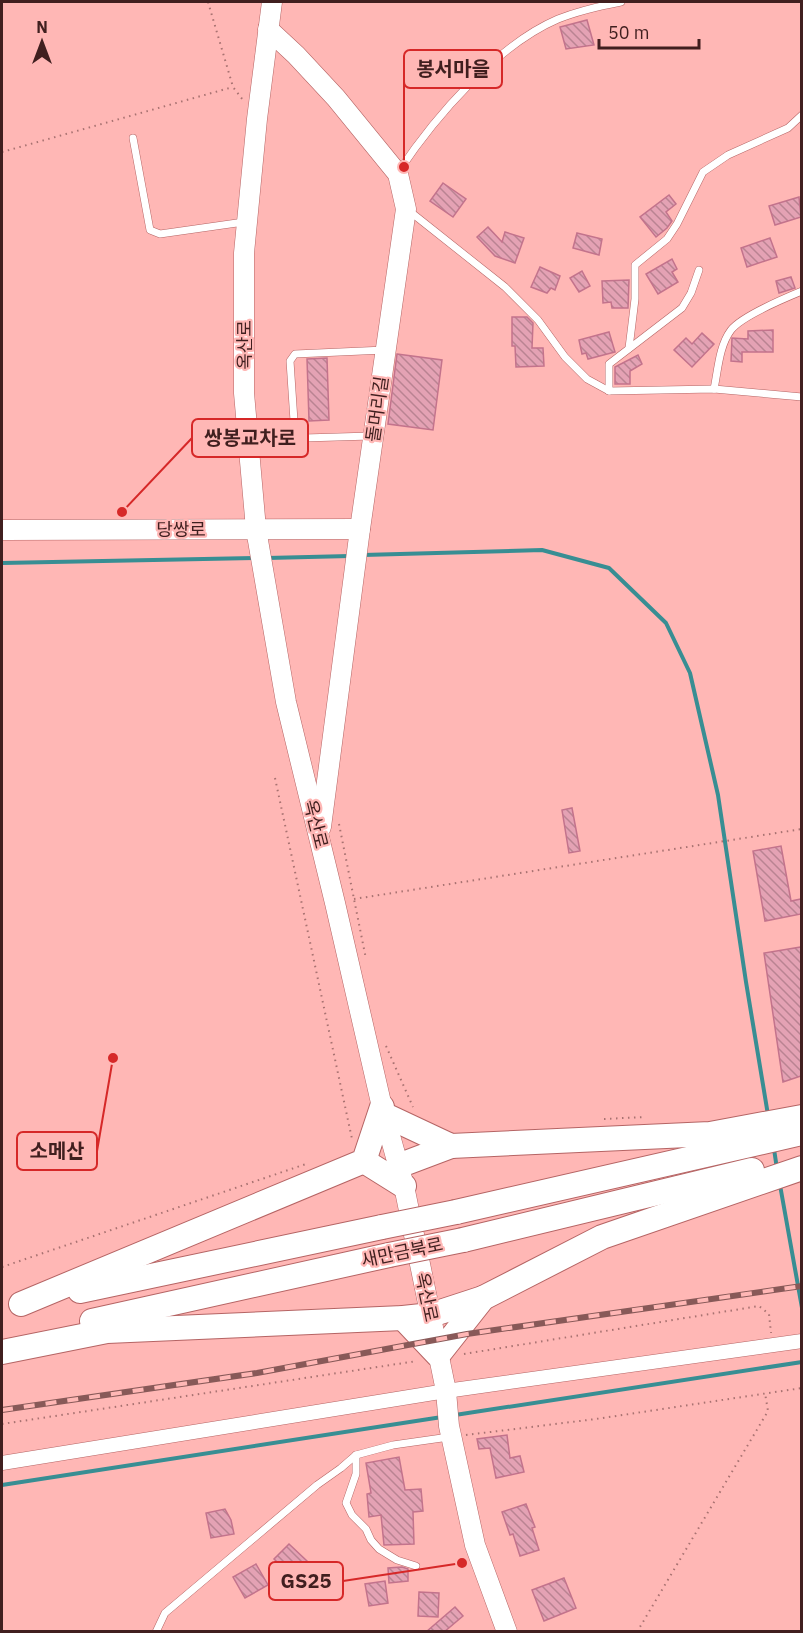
<svg xmlns="http://www.w3.org/2000/svg" width="803" height="1633" font-family="'IBM Plex Sans','Noto Sans KR',sans-serif">
<style>
.lines{fill:none;stroke-linecap:round;stroke-linejoin:round}
.stream{stroke:#388e93;stroke-width:4}
.building{fill:url(#building-back-hatch);stroke:#c3738c;stroke-width:1.5}
.lane-casing{stroke:#b56464;stroke-width:8}
.street-casing{stroke:#b56464;stroke-width:15}
.secondary-casing{stroke:#b56464;stroke-width:21}
.highway-casing{stroke:#b56464;stroke-width:26}
.path{stroke:#a87271;stroke-width:2;stroke-dasharray:1.5 4.5;stroke-linecap:butt}
.lane{stroke:#fff;stroke-width:7}
.street{stroke:#fff;stroke-width:14}
.secondary{stroke:#fff;stroke-width:20}
.highway{stroke:#fff;stroke-width:24}
.rail-casing{stroke:#885958;stroke-width:6}
.rail{stroke:#ffb7b5;stroke-width:4;stroke-dasharray:11;stroke-linecap:butt}
.highway-bridge-casing{stroke:#b56464;stroke-width:26;stroke-linecap:butt}
.highway-bridge{stroke:#fff;stroke-width:24}
.labels{text-anchor:middle;dominant-baseline:central;stroke-width:4.5;stroke-linejoin:round;paint-order:stroke}
.street-label{font-size:18px;fill:#401f1f;stroke:#ffb7b5}
.leader{fill:none;stroke:#d62828;stroke-width:2}
.callout-dot{fill:#d62828;stroke:#ffb7b5;stroke-width:2}
.callout{fill:#ffb7b5;stroke:#d62828;stroke-width:2}
.callout-label{font-size:20px;text-anchor:middle;font-weight:bold;fill:#401f1f}
</style>
<defs>
<pattern id="building-back-hatch" width="6" height="6" patternUnits="userSpaceOnUse" patternTransform="scale(1.5)"><rect width="6" height="6" fill="#e4a2b4"/><path d="M-1 5l2 2M0 0l6 6M5-1l2 2" fill="none" stroke="#ba8392"/></pattern>
</defs>
<rect width="100%" height="100%" fill="#ffb7b5"/>
<g class="lines">
<g class="stream">
<polyline points="363,555 542,550 609,568 666,623 690,673 718,795 746,982 768,1115"/>
<polyline points="267,558 350,556"/>
<polyline points="2,563 254,558"/>
<polyline points="774,1149 777,1169"/>
<polyline points="780,1185 802,1308"/>
<polyline points="455,1415 802,1362"/>
<polyline points="2,1485 442,1417"/>
</g>
</g>
<g class="building">
<polygon points="587,20 594,45 566,49 560,27"/>
<polygon points="443,183 466,199 453,217 430,201"/>
<polygon points="669,195 676,204 666,212 672,221 667,228 656,237 640,217"/>
<polygon points="799,197 801,217 775,225 769,206"/>
<polygon points="488,227 502,242 505,232 524,238 515,263 495,256 477,237"/>
<polygon points="577,233 602,239 599,255 573,248"/>
<polygon points="770,238 777,257 747,267 741,248"/>
<polygon points="672,259 677,269 672,272 678,282 658,294 646,274"/>
<polygon points="540,267 560,276 555,290 551,288 547,293 531,287"/>
<polygon points="582,271 590,286 579,292 570,278"/>
<polygon points="791,277 795,288 779,293 776,281"/>
<polygon points="629,280 628,308 612,308 611,302 603,303 602,281"/>
<polygon points="512,317 527,317 533,323 532,348 543,348 544,366 516,367 515,346 512,346"/>
<polygon points="773,330 773,352 742,352 742,362 731,361 732,338 748,339 748,331"/>
<polygon points="609,332 615,352 588,359 586,353 582,354 579,340"/>
<polygon points="702,333 714,344 692,367 674,350 686,338 692,344"/>
<polygon points="397,354 442,360 433,430 388,424"/>
<polygon points="638,355 642,364 630,371 630,384 615,384 615,367"/>
<polygon points="327,358 329,420 309,421 307,359"/>
<polygon points="572,808 580,851 569,853 562,810"/>
<polygon points="781,846 791,901 801,899 801,914 765,921 753,851"/>
<polygon points="801,947 801,1076 783,1082 764,953"/>
<polygon points="507,1435 510,1458 520,1456 524,1472 496,1478 490,1448 479,1449 477,1439"/>
<polygon points="399,1457 405,1490 421,1489 423,1511 413,1512 414,1544 384,1545 381,1515 369,1517 367,1494 371,1493 366,1463"/>
<polygon points="526,1504 535,1527 532,1528 539,1550 520,1556 513,1534 510,1535 502,1512"/>
<polygon points="225,1509 231,1520 234,1534 211,1538 206,1513"/>
<polygon points="289,1544 307,1561 292,1576 274,1559"/>
<polygon points="256,1564 268,1585 245,1598 233,1577"/>
<polygon points="402,1567 408,1569 408,1581 389,1583 388,1568"/>
<polygon points="564,1578 576,1608 544,1621 532,1590"/>
<polygon points="385,1581 388,1603 369,1606 365,1584"/>
<polygon points="419,1592 439,1593 438,1617 418,1616"/>
<polygon points="455,1607 463,1616 444,1632 426,1632"/>
</g>
<g class="lines">
<g class="lane-casing">
<g id="lane">
<polyline points="133,138 150,230 160,234 244,222"/>
<path d="M399,171C435,117 497,45 558,19C578,11 600,6 621,2"/>
<polyline points="408,210 505,287 538,320 565,357 587,379 609,391 714,389 802,397"/>
<polyline points="629,348 635,299 635,265 667,239 677,224 703,172 728,155 788,128 802,115"/>
<path d="M714,389C718,370 719,346 731,330C741,317 785,298 802,291"/>
<polyline points="609,391 609,364 682,308 691,293 699,270"/>
<polyline points="371,436 304,438 295,436 290,361 295,354 385,350"/>
<polyline points="356,1455 356,1474 346,1503 352,1515 366,1529 371,1540 379,1549 397,1560 416,1566"/>
<polyline points="156,1632 165,1613 317,1485 341,1468 356,1455 393,1445 449,1437"/>
</g>
</g>
<g class="street-casing">
<polyline id="street" points="2,1463 446,1391 802,1341"/>
</g>
<g class="secondary-casing">
<g id="secondary">
<polyline points="272,2 257,119 244,253 244,393 256,529 286,702 335,903 382,1107 404,1186 446,1391 449,1426 475,1545 507,1632"/>
<polyline points="268,29 296,55 336,98 398,174 406,209 360,529 321,827"/>
<polyline points="2,530 360,529"/>
</g>
</g>
<g class="highway-casing">
<g id="highway">
<polyline points="385,1115 451,1146 710,1134 802,1117"/>
<polyline points="364,1161 404,1186"/>
<polyline points="398,1166 451,1146"/>
<polyline points="456,1212 802,1133"/>
<polyline points="463,1240 752,1170"/>
<polyline points="80,1291 382,1227"/>
<polyline points="21,1304 364,1161 382,1107"/>
<polyline points="403,1318 438,1355 483,1298 602,1237 802,1168"/>
<polyline points="92,1321 389,1255"/>
<polyline points="2,1352 107,1331 403,1318 431,1315 483,1298"/>
</g>
</g>
<g class="path">
<polyline points="208,2 233,87 243,100"/>
<polyline points="2,152 233,87"/>
<polyline points="275,778 352,1139"/>
<polyline points="339,824 366,959"/>
<polyline points="354,899 802,829"/>
<polyline points="386,1046 413,1107"/>
<polyline points="604,1119 644,1117"/>
<polyline points="2,1267 306,1164"/>
<polyline points="464,1354 759,1306 769,1314 771,1333"/>
<polyline points="2,1424 417,1361"/>
<polyline points="466,1435 596,1419 802,1388"/>
<polyline points="637,1632 768,1411 765,1393"/>
</g>
<use href="#lane" class="lane"/>
<use href="#street" class="street"/>
<use href="#secondary" class="secondary"/>
<use href="#highway" class="highway"/>
<g class="rail-casing">
<polyline id="rail" points="2,1410 257,1373 467,1334 802,1286"/>
</g>
<use href="#rail" class="rail"/>
<g class="highway-bridge-casing">
<g id="highway-bridge">
<polyline points="382,1227 456,1212"/>
<polyline points="389,1255 463,1240"/>
</g>
</g>
<use href="#highway-bridge" class="highway-bridge"/>
</g>
<g class="labels">
<g class="street-label">
<text transform="translate(244 345) rotate(-90)">옥산로</text>
<text transform="translate(377 409) rotate(-82)">돌머리길</text>
<text x="181" y="529">당쌍로</text>
<text transform="translate(316 824) rotate(76)">옥산로</text>
<text transform="translate(402 1252) rotate(-12)">새만금북로</text>
<text transform="translate(427 1297) rotate(78)">옥산로</text>
</g>
</g>
<path class="leader" d="M404 167L404 69M122 512L192 438M113 1058L97 1151M462 1563L343 1581"/>
<g class="callout-dot">
<circle cx="404" cy="167" r="6"/>
<circle cx="122" cy="512" r="6"/>
<circle cx="113" cy="1058" r="6"/>
<circle cx="462" cy="1563" r="6"/>
</g>
<g class="callout">
<rect x="404" y="50" width="98" height="38" rx="6"/>
<rect x="192" y="419" width="116" height="38" rx="6"/>
<rect x="17" y="1132" width="80" height="38" rx="6"/>
<rect x="269" y="1562" width="74" height="38" rx="6"/>
</g>
<g class="callout-label">
<text x="453" y="76">봉서마을</text>
<text x="250" y="445">쌍봉교차로</text>
<text x="57" y="1158">소메산</text>
<text x="306" y="1588">GS25</text>
</g>
<rect width="803" height="1633" fill="none" stroke="#401f1f" stroke-width="6"/>
<g transform="translate(42 42)" stroke="#ffb7b5" stroke-width="4.5" paint-order="stroke">
<path d="M0-4.5L10 22L0 15L-10 22Z" fill="#401f1f"/>
<text y="-9" font-size="16" font-weight="bold" text-anchor="middle" fill="#401f1f">N</text>
</g>
<path d="M599 39v9h100v-9" fill="none" stroke="#401f1f" stroke-width="3"/>
<text x="608" y="39" font-size="18" fill="#401f1f" stroke="#ffb7b5" stroke-width="4.5" paint-order="stroke">50 m</text>
</svg>
